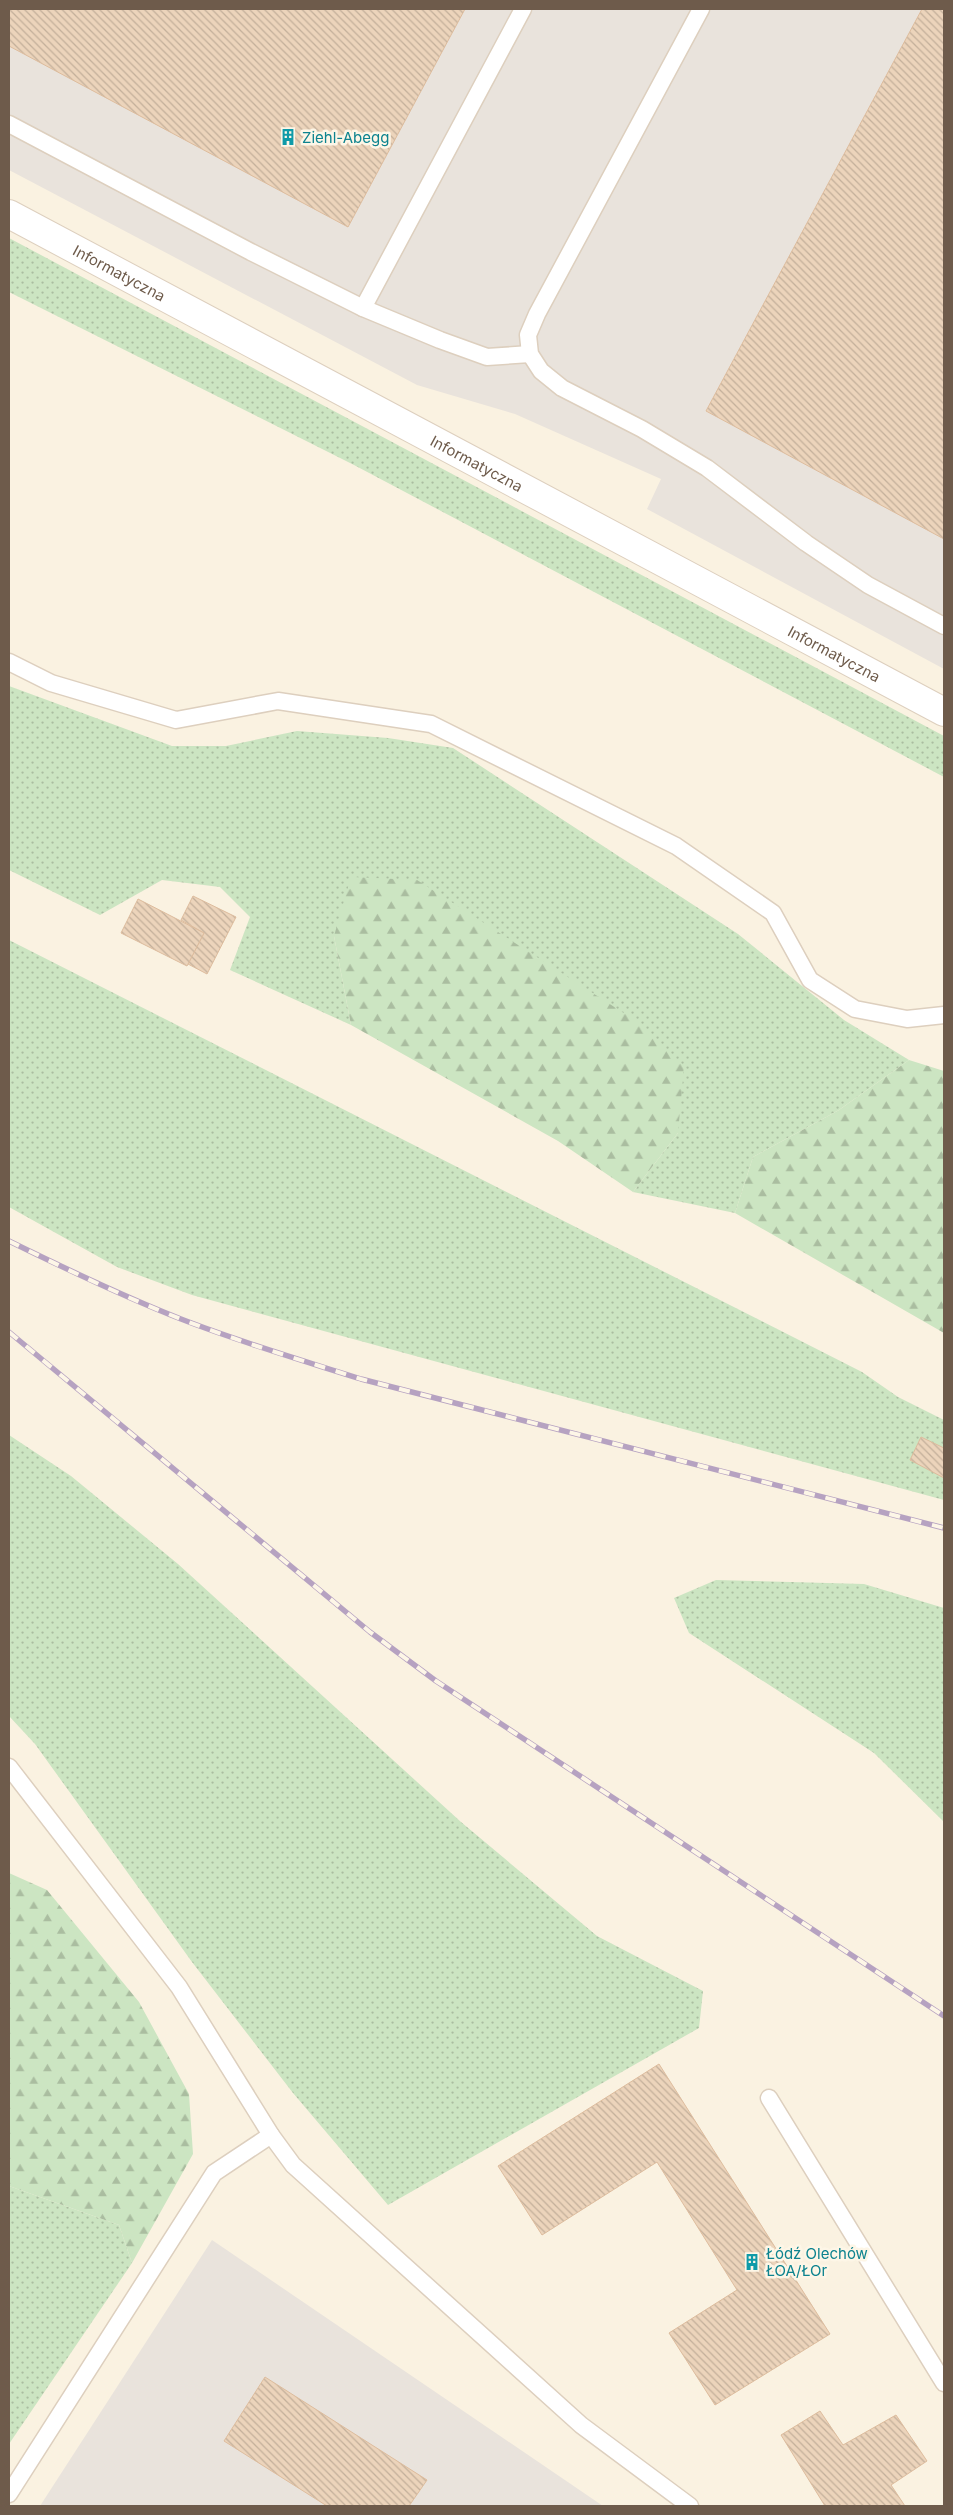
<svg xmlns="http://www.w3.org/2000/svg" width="953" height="2515" font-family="Inter,sans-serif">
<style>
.industrial{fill:#e9e3dc}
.grass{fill:url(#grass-dots)}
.forest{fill:url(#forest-firs)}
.building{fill:url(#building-back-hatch);stroke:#ddbc9d}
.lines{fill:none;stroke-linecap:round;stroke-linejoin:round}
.service-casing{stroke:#ddcfbe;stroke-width:19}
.minor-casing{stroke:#ddcfbe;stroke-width:30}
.service{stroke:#fff;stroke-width:16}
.minor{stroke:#fff;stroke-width:28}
.rail-casing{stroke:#b6a2c1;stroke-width:5.5}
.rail{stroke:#fdf6e7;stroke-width:4;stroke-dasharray:11;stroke-linecap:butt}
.labels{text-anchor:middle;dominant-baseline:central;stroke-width:5;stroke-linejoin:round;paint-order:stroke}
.culture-label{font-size:15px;fill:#0d838f;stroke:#fdf6e7;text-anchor:start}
.street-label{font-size:15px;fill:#6e5b4b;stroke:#fdf6e7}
</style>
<defs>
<pattern id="grass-dots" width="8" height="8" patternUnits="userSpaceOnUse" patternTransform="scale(1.25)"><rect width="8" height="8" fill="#cce5c2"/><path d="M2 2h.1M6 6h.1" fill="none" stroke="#aabda0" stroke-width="1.8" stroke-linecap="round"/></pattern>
<pattern id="forest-firs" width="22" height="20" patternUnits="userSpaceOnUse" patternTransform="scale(1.25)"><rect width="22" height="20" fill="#cce5c2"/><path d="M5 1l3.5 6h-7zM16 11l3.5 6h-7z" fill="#aabda0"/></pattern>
<pattern id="building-back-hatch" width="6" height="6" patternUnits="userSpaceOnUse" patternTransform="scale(1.25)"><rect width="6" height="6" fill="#ecd4bb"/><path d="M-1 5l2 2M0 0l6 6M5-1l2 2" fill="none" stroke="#c3af9a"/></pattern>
</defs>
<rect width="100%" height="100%" fill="#faf2e1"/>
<g class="industrial">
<polygon points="9,9 944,9 944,669 647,509 661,479 515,414 417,385 9,170"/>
<polygon points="212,2240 603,2506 40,2506"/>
</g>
<g class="grass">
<polygon points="9,238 944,736 944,777 354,465 9,292"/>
<polygon points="9,686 172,746 226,746 297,731 388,738 453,748 738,934 844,1020 909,1060 839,1110 753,1157 735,1213 633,1192 678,1133 334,936 351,1025 230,970 250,917 220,887 162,880 100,915 9,870"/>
<polygon points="9,940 862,1372 898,1397 944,1420 944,1500 192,1295 117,1267 9,1207"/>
<polygon points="9,1435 71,1476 178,1564 461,1822 597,1936 703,1991 699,2028 388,2205 293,2093 192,1962 35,1744 9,1716"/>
<polygon points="716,1580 864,1584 944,1608 944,1822 874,1753 689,1633 674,1598"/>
<polygon points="9,2186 119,2225 132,2263 9,2444"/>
</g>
<g class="forest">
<polygon points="351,877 417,880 633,1019 684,1066 678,1133 633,1192 558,1141 351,1025 334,936"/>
<polygon points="909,1060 944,1071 944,1333 735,1213 753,1157 839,1110"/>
<polygon points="9,1873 47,1890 139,2002 189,2094 193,2154 132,2263 119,2225 9,2186"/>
</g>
<g class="building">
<polygon points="9,9 465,9 348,227 9,46"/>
<polygon points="922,9 944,9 944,539 706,411"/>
<polygon points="193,896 236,917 207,974 188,964 204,933 181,920"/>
<polygon points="138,899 204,933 187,966 121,933"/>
<polygon points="921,1437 944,1448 944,1478 910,1460"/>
<polygon points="659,2064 830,2334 715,2405 669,2333 737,2290 657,2162 542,2235 498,2166"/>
<polygon points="265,2377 427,2480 409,2506 327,2506 224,2441"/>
<polygon points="820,2411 843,2445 896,2415 927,2461 891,2485 905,2506 825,2506 781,2435"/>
</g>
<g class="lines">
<g class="service-casing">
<g id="service">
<polyline points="701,9 537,314 528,335 530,354 541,371 562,388 642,429 707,468 806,543 868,585 944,626"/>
<polyline points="9,124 251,252 363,308 440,340 487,357 530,354"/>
<polyline points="363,308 523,9"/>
<polyline points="9,662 51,683 176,720 278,701 431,724 676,846 773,913 810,980 855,1009 907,1019 944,1015"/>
<polyline points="9,1767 179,1987 271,2135 293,2165 581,2425 690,2506"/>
<polyline points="769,2098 944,2383"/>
<polyline points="9,2494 214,2173 271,2135"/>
</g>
</g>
<g class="minor-casing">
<g id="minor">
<path id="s1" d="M9,214L944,712"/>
</g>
</g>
<use href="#service" class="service"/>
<use href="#minor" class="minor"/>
<g class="rail-casing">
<g id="rail">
<path d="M9,1241C66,1269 122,1296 181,1319C240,1342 301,1360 361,1379L944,1528"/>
<polyline points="9,1332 370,1632 436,1681 944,2016"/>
</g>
</g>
<use href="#rail" class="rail"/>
</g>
<defs>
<g id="building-bare" transform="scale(1.35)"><path d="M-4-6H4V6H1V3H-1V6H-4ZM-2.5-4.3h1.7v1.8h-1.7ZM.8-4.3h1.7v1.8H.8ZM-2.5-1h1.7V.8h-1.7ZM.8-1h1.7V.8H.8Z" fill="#0f9aa8" stroke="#fdf6e7" stroke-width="2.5" paint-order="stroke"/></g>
</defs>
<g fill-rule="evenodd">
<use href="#building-bare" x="288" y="137"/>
<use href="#building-bare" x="752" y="2262"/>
</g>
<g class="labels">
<g class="culture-label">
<text x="302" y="137">Ziehl-Abegg</text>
<text x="766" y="2253">Łódź Olechów<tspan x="766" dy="17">ŁOA/ŁOr</tspan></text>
</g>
<g class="street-label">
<text stroke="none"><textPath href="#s1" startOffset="125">Informatyczna</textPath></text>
<text stroke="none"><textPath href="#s1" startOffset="530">Informatyczna</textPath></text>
<text stroke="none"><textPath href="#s1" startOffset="935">Informatyczna</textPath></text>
</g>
</g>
<rect width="953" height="2515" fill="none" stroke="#6e5b4b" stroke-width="20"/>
</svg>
